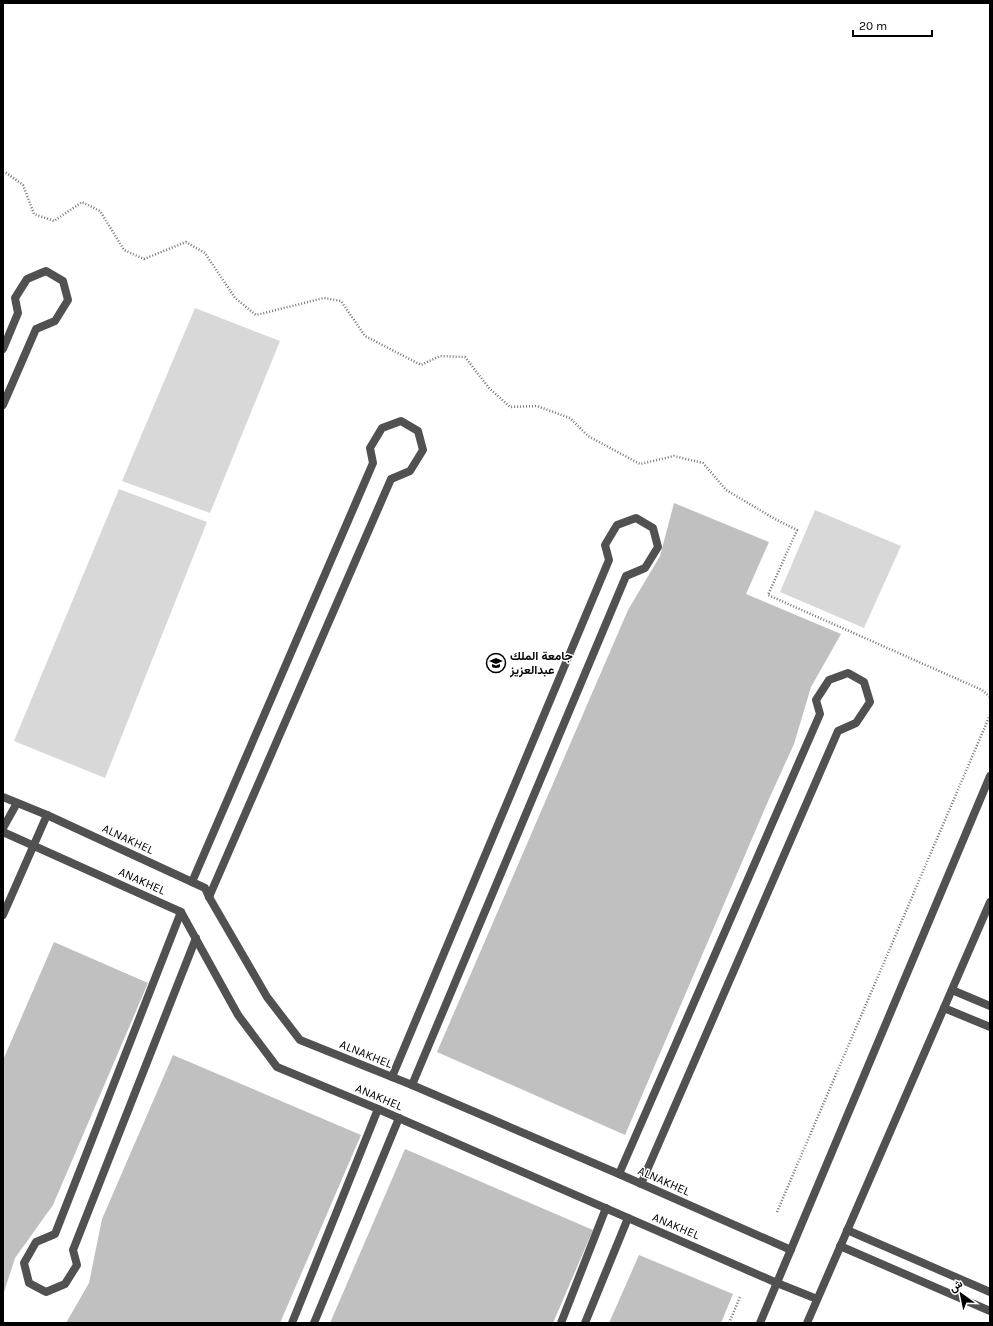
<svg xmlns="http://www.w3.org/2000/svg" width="993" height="1326" font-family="Karla,Vazirmatn,sans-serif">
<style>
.green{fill:#d8d8d8}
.building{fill:#c0c0c0}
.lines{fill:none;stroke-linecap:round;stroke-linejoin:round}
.path{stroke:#737373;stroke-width:2.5;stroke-dasharray:1 2;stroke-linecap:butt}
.street{stroke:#515151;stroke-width:8}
.labels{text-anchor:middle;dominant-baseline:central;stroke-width:3;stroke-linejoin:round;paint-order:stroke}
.poi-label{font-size:12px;font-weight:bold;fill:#000;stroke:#fff;text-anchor:start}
.street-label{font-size:12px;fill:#000;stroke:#fff}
</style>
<rect width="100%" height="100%" fill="#fff"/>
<g class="green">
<polygon points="195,308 280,341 210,513 122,481"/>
<polygon points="119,489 207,522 105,778 14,741"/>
<polygon points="815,510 901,546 864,628 780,592"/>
</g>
<g class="building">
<polygon points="674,503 769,542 746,594 841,634 811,687 794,744 769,799 625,1135 437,1052 628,610 660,556"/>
<polygon points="54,942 148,983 53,1205 15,1258 3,1295 3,1060"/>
<polygon points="173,1055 361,1135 280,1323 66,1323 89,1283 102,1219"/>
<polygon points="405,1149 593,1230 553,1323 330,1323"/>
<polygon points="639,1255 733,1294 721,1323 609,1323"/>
</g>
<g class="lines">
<g class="path">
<polyline points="3,172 5,172 23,185 34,214 54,221 82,202 100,211 124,250 144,259 186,242 205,253 235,298 256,315 324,298 341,301 365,336 421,365 440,356 465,357 489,388 510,407 537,406 570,418 588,436 640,464 674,456 703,463 726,490 775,519 797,530 768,595 982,690 990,697"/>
<polyline points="777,1212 990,715"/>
<polyline points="729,1323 740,1297"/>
</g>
<g class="street">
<polyline points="3,349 18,313 15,298 27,279 46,271 63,281 68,300 55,321 36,329 3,405"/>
<polyline points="3,797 47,815 205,888 209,897 267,997 300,1040 412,1085 619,1174 791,1250"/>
<polyline points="3,828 17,803"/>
<polyline points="3,832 181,912 238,1015 277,1067 378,1109 777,1283 817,1299"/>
<polyline points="192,882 373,463 370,448 382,428 401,421 418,431 423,450 410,471 391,479 209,897"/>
<polyline points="181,912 55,1234 36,1242 24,1263 29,1283 46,1292 65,1284 77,1265 73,1250 196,938"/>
<polyline points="3,915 47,815"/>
<polyline points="952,990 990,1006"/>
<polyline points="944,1008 990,1027"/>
<polyline points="392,1077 609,560 605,545 617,525 636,518 653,528 658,547 645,568 626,576 412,1085"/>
<polyline points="619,1174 820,714 816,700 829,680 848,673 864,682 870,702 856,723 838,731 641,1184"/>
<polyline points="847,1230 990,1292"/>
<polyline points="840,1246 990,1311"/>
<polyline points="292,1323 378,1109"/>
<polyline points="314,1323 399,1118"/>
<polyline points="561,1323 606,1208"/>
<polyline points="585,1323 628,1218"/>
<polyline points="760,1323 990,776"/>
<polyline points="807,1323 990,902"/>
</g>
</g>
<defs>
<g id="university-ring" transform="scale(1)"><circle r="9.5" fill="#fff" stroke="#000" stroke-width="1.5"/><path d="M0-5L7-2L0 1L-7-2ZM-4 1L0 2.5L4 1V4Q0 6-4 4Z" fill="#000"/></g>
</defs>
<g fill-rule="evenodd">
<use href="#university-ring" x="496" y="663"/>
</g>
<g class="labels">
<g class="poi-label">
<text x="510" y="656">جامعة الملك<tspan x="510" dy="14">عبدالعزيز</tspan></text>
</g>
<g class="street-label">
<text transform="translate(128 839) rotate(25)">ALNAKHEL</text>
<text transform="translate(142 881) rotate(24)">ANAKHEL</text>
<text transform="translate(366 1054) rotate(22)">ALNAKHEL</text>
<text transform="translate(379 1097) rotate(23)">ANAKHEL</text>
<text transform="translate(664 1181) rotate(24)">ALNAKHEL</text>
<text transform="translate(676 1226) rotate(23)">ANAKHEL</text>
</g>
</g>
<rect width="993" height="1326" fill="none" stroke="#000000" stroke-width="8"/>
<g transform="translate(961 1294) rotate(327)" stroke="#ffffff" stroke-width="3" paint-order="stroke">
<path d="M0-3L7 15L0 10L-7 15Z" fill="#000000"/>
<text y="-6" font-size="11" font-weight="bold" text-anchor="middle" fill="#000000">ش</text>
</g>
<path d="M853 30v6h79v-6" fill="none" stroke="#000000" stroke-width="2"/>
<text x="859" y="30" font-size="12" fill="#000000" stroke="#ffffff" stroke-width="3" paint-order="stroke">20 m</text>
</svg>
